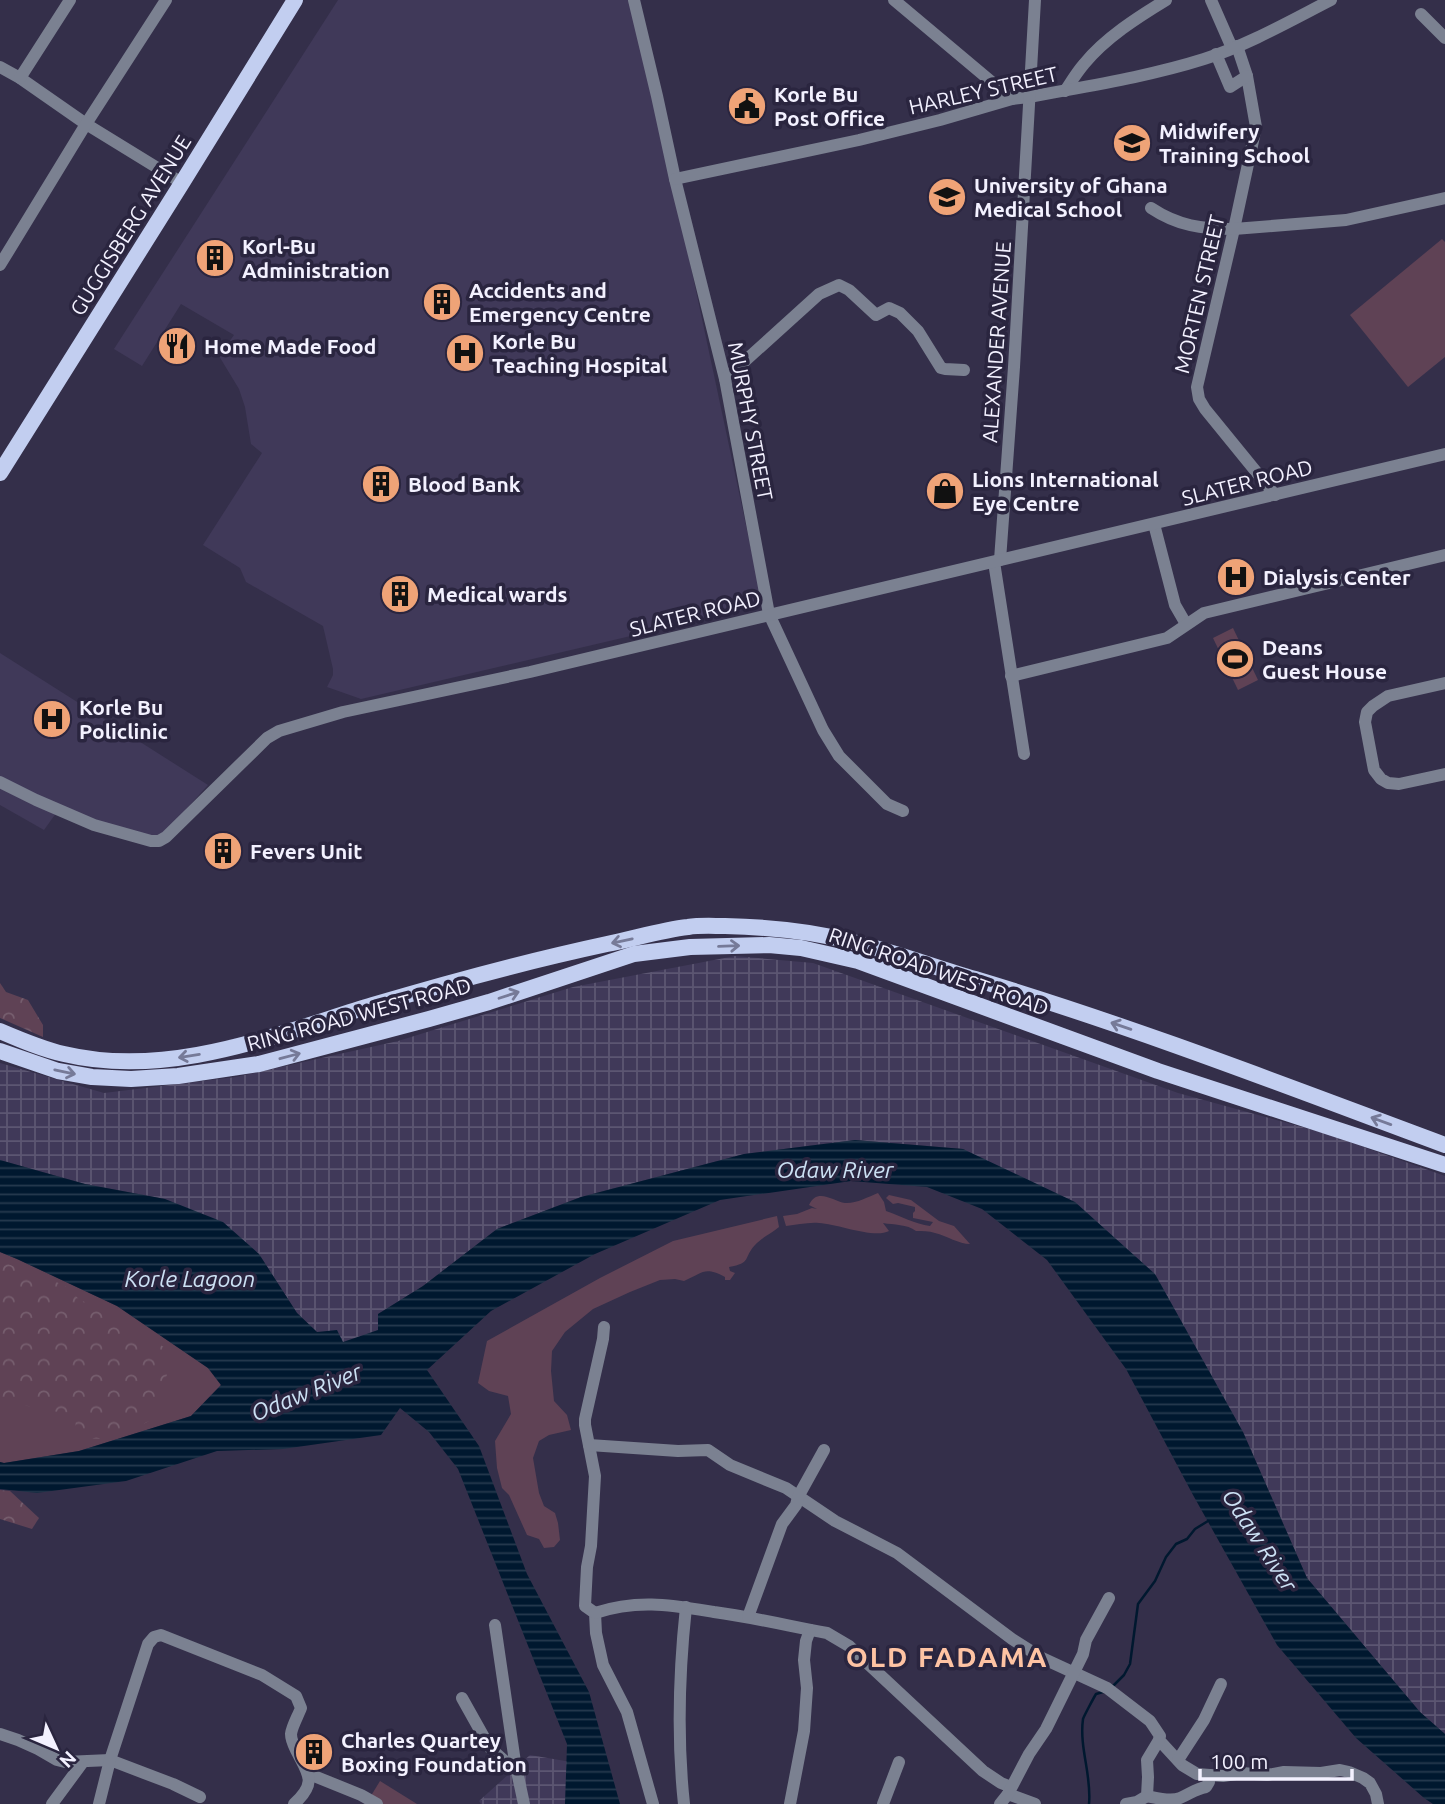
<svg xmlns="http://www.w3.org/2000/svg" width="1445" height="1804" font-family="Ubuntu,sans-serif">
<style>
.built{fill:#403959}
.industrial{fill:url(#industrial-grid)}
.green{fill:#5f4255}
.forest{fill:url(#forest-crowns)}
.water{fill:url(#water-rules)}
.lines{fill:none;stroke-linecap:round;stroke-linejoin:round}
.stream{stroke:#00182f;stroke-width:2.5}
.minor{stroke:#7b8191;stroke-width:12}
.major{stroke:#c2cef0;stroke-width:16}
.oneway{stroke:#767a98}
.labels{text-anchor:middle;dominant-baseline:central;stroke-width:7;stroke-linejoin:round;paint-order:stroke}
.street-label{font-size:21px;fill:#f3f1ff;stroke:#2a253f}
.poi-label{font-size:21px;font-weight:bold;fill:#f3f1ff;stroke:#2a253f;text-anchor:start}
.water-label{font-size:23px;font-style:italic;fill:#cce1f4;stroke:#2a253f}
.district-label{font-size:28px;font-weight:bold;letter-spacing:2px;fill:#fec3a3;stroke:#2a253f}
</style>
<defs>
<pattern id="industrial-grid" width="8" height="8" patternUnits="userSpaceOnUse" patternTransform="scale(1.75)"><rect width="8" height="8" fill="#403959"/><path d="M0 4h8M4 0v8" fill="none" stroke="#5c5672"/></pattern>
<pattern id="forest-crowns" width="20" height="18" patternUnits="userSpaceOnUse" patternTransform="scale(1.75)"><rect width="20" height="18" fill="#5f4255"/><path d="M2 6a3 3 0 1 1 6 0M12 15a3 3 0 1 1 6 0" fill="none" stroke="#765e6e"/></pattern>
<pattern id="water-rules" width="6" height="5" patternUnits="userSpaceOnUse" patternTransform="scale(1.75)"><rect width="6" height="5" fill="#00182f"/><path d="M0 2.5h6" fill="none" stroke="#263a4e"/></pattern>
</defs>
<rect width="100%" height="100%" fill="#342f4a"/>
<g class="built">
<polygon points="338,0 634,0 763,605 361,699 327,687 333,675 333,669 323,626 246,582 240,568 203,545 262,453 251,444 245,407 239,389 219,356 234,335 181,304 142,366 114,349"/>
<polygon points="0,653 208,785 161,837 98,828 59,809 44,830 0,805"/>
</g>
<g class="industrial">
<polygon points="735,956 813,963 1178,1093 1324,1133 1445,1176 1445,1734 1420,1712 1307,1578 1243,1432 964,1149 855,1140 744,1154 581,1197 497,1229 423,1286 378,1314 379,1330 343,1343 317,1332 297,1313 259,1254 165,1199 85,1184 0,1160 0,1063 104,1093 236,1077 398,1041 573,987"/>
<polygon points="530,1755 571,1762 567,1804 481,1804 479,1801"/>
</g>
<g class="green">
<polygon points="1442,239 1445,242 1445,357 1408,387 1350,315"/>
<polygon points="1233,628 1258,680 1238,690 1213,638"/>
<path d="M878,1193L884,1202L886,1211C901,1216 915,1224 930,1226L933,1222L913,1218V1213L915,1211V1207L898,1203L893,1204L886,1198L889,1195L911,1200L939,1221L954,1226L970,1244C959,1244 947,1236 935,1233C929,1231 922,1231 916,1231C907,1224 894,1225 883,1223L889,1231C874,1239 838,1224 819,1223C808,1222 797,1225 786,1226L783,1216L797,1214L812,1208L817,1209L809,1205C817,1187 833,1201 845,1203C855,1204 868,1197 878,1193Z"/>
<path d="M777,1216L779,1227C772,1233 761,1238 755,1245C743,1258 752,1263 729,1267L730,1271L735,1273L730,1280H725V1277C704,1266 703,1273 684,1281L675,1279L660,1280L630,1292L593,1309L565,1332L552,1351L551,1371L554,1401L567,1415L571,1430L549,1435L539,1441L533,1458L539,1493L544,1506L555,1513L558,1523L560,1540L554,1547L544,1548L539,1539L527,1535L509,1495L502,1488L497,1468L495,1441L511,1414L508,1396L489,1391L478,1383L487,1341L600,1278L673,1241Z"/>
<polygon points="0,1252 17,1259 117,1306 208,1368 221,1385 191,1416 79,1451 4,1463 0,1462"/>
<polygon points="380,1781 417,1804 366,1804"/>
</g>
<g class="forest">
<polygon points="0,983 6,992 28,1000 43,1025 43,1037 0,1018"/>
<polygon points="0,1261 64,1285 80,1300 109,1312 156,1343 175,1352 151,1420 130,1431 109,1439 75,1438 76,1413 47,1411 0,1399"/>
<polygon points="0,1490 10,1491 39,1518 32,1529 0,1519"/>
</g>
<polygon class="water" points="855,1140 963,1149 1075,1202 1155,1274 1243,1432 1307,1578 1420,1712 1445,1734 1445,1804 1433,1804 1424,1798 1356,1738 1277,1645 1193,1495 1126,1369 1047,1260 982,1209 927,1187 851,1181 720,1200 595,1254 491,1311 427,1370 479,1446 527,1574 589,1692 620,1804 565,1804 567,1744 458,1469 429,1432 400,1408 381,1435 283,1449 217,1451 126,1481 37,1493 0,1489 0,1462 4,1463 79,1451 191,1416 221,1385 208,1368 117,1306 17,1259 0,1252 0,1160 85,1184 165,1199 223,1222 259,1254 297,1313 317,1332 337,1330 343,1342 378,1330 378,1314 423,1286 497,1229 581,1197 744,1154"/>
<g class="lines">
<g class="stream">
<polyline points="1111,1688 1124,1675 1130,1664 1138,1604 1155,1581 1166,1557 1176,1544 1187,1539 1195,1529 1208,1521"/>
<path d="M1089,1804C1092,1776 1079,1748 1083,1719C1084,1716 1093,1699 1096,1694L1103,1692"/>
</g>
<g class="minor">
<polyline points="634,0 657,96 675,179 725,379 769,614 823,730 839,756 887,804 903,811"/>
<polyline points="894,0 1012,99"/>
<polyline points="1211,0 1232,48"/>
<polyline points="1421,14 1445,38"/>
<polyline points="1237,46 1247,76 1256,127 1234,229 1197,387 1199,399 1205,409 1275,495"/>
<polyline points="1216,54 1230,87 1247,76"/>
<polyline points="0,67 20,78 86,124 182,183"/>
<polyline points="20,78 70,0"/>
<path d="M1065,91C1071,82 1077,72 1084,64C1105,38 1138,17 1166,0"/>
<path d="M675,179L859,140L940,120L1012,99L1029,97C1087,86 1147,77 1204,59C1248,45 1290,21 1331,0"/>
<path d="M1151,208C1178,226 1202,229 1234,229L1346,220L1445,198"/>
<polyline points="0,265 86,124 166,0"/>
<polyline points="725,379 819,294 839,285 849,290 876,315 889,308 900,313 918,331 941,368 945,369 964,370"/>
<polyline points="1154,524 1175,605 1186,624"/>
<polyline points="1000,560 1014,367 1035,0"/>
<polyline points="994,562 1024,754"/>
<polyline points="1011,676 1167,638 1204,613 1445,555"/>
<polyline points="1445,683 1388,696 1373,706 1367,712 1365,722 1374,770 1381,779 1388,783 1399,784 1445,774"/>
<polyline points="0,782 36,800 94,825 151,841 159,841 166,837 267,738 279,731 343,712 530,672 1445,454"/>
<polyline points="604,1327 603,1339 585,1419 585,1425 595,1476 591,1546 587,1567 585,1606 595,1613 596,1633 603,1665 627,1712 653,1804"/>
<polyline points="589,1445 678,1451 708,1450 730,1465 786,1488 835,1521 897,1553 1012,1639 1042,1658 1107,1688 1150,1721 1160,1736 1159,1740 1182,1765 1197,1774 1223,1776 1242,1773 1267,1775 1284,1772 1321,1773 1340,1770 1349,1772 1363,1778 1370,1783 1376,1794 1378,1804"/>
<path d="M595,1613C638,1599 670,1605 714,1612C752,1617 789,1626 827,1633L849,1646L983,1771L1001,1783L1011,1787"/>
<polyline points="748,1617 782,1524 796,1505 798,1497 824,1450"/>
<polyline points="495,1625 515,1762 524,1804"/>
<polyline points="462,1698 490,1748 517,1772"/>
<polyline points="0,1734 18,1740 38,1749 57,1760 65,1762 110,1760 173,1784 200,1797"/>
<polyline points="1178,1760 1204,1720 1221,1684"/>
<polyline points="309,1774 361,1795 377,1804"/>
<polyline points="1008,1794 1035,1804"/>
<path d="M1147,1796C1157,1798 1170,1802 1180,1798C1190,1794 1195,1789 1206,1787L1209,1782V1775"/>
<polyline points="52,1804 83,1762"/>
<path d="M99,1804L110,1760L148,1644L154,1637L161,1635L262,1675L296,1696L301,1708C298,1716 292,1726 291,1734C291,1739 294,1746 296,1750C308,1774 318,1782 294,1804"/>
<path d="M684,1804C677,1739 679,1672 686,1607"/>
<polyline points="790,1804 804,1731 807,1688 804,1660 806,1641 810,1630"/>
<polyline points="883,1804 899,1762"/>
<polyline points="1000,1804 1008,1794 1029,1754 1046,1729 1083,1654 1086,1640 1109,1598"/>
<polyline points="1126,1804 1137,1802 1147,1796 1148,1777 1147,1760 1159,1740"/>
</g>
<g class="major">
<polyline points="0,473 182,183 295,0"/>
<path d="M0,1031C21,1040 42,1049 64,1054C169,1079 274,1035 373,1005C450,982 528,961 607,944C633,939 661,930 688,927C700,925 713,926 725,926C768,927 812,931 853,942C894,952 934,967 975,979C1135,1027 1289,1087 1445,1145"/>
<polyline points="0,1051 58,1071 92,1077 131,1079 178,1076 259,1064 429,1019 489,1002 634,954 690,947 769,945 801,948 858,961 1158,1071 1445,1165"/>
</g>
</g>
<defs><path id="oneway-shaft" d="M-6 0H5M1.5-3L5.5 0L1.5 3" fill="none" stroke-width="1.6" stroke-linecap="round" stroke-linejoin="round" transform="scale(1.75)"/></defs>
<g class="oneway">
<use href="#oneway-shaft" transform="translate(622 941) rotate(168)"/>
<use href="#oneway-shaft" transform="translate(729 946) rotate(-2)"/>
<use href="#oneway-shaft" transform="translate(509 995) rotate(-18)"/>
<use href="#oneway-shaft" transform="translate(1121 1026) rotate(-161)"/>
<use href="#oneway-shaft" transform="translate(189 1056) rotate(171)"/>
<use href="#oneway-shaft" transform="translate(290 1056) rotate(-15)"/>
<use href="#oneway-shaft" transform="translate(65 1072) rotate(12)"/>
<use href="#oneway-shaft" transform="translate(1381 1121) rotate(-160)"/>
</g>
<defs>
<g id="civic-disc" transform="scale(2.0125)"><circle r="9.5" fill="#efa377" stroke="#2a253f"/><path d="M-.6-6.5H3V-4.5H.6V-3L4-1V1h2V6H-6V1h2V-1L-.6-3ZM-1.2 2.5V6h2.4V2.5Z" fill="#111"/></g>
<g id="university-disc" transform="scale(2.0125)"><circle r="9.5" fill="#efa377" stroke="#2a253f"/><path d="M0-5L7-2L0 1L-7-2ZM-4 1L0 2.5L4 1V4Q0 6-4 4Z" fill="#111"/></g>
<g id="building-disc" transform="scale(2.0125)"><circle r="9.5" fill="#efa377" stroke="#2a253f"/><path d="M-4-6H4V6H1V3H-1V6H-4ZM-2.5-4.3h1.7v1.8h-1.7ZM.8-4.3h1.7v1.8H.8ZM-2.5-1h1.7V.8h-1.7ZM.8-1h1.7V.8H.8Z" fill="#111"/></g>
<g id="restaurant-disc" transform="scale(2.0125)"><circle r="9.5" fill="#efa377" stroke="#2a253f"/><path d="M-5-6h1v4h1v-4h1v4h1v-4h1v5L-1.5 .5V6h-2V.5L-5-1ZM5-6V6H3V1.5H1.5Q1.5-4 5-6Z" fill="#111"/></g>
<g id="hospital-disc" transform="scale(2.0125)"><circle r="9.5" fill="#efa377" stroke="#2a253f"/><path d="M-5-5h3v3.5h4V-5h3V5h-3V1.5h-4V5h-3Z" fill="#111"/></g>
<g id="shop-disc" transform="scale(2.0125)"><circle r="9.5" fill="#efa377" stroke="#2a253f"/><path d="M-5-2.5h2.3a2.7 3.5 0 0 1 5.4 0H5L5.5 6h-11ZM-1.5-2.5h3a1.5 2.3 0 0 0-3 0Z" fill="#111"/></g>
<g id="stadium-disc" transform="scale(2.0125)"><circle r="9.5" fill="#efa377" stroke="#2a253f"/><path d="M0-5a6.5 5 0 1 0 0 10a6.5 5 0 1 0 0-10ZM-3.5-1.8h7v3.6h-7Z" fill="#111"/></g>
</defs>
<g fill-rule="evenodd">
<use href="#civic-disc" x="747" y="106"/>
<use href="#university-disc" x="1132" y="143"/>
<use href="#university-disc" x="947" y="197"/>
<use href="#building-disc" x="215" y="258"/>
<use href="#building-disc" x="442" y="302"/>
<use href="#restaurant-disc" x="177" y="346"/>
<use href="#hospital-disc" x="465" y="353"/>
<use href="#building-disc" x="381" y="484"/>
<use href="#shop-disc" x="945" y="491"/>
<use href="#hospital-disc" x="1236" y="577"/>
<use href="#building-disc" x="400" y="594"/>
<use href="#stadium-disc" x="1235" y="659"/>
<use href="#hospital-disc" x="52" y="719"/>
<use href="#building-disc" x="223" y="851"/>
<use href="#building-disc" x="314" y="1752"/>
</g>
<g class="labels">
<g class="street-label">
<text transform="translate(983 90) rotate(-13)">HARLEY STREET</text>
<text transform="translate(130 225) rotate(-58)">GUGGISBERG AVENUE</text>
<text transform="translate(1199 294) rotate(-77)">MORTEN STREET</text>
<text transform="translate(996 342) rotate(-86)">ALEXANDER AVENUE</text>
<text transform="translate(751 421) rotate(79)">MURPHY STREET</text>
<text transform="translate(1247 482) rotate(-14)">SLATER ROAD</text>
<text transform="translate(695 613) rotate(-14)">SLATER ROAD</text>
<text transform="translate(939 971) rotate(19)">RING ROAD WEST ROAD</text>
<text transform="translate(359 1014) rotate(-15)">RING ROAD WEST ROAD</text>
</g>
<g class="poi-label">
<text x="774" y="94">Korle Bu<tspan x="774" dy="24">Post Office</tspan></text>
<text x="1159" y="131">Midwifery<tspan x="1159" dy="24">Training School</tspan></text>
<text x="974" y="185">University of Ghana<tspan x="974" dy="24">Medical School</tspan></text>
<text x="242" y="246">Korl-Bu<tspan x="242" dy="24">Administration</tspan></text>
<text x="469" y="290">Accidents and<tspan x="469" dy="24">Emergency Centre</tspan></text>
<text x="492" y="341">Korle Bu<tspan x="492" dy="24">Teaching Hospital</tspan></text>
<text x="204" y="346">Home Made Food</text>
<text x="972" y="479">Lions International<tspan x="972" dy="24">Eye Centre</tspan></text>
<text x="408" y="484">Blood Bank</text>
<text x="1263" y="577">Dialysis Center</text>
<text x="427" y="594">Medical wards</text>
<text x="1262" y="647">Deans<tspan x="1262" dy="24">Guest House</tspan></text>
<text x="79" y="707">Korle Bu<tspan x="79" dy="24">Policlinic</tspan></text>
<text x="250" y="851">Fevers Unit</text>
<text x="341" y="1740">Charles Quartey<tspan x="341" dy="24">Boxing Foundation</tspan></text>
</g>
<g class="water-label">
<text x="835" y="1169">Odaw River</text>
<text x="190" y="1278">Korle Lagoon</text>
<text transform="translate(306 1392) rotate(-22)">Odaw River</text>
<text transform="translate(1260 1540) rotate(57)">Odaw River</text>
</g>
<g class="district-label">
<text x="947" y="1656">OLD FADAMA</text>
</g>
</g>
<g transform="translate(56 1748) rotate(134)" stroke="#2a253f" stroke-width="5" paint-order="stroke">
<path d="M0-5L12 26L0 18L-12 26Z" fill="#f3f1ff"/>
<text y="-10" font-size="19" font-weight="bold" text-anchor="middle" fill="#f3f1ff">N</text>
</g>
<path d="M1200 1769v10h152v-10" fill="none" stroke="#f3f1ff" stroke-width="3.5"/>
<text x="1210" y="1769" font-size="21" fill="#f3f1ff" stroke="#2a253f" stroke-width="5" paint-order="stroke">100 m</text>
</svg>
